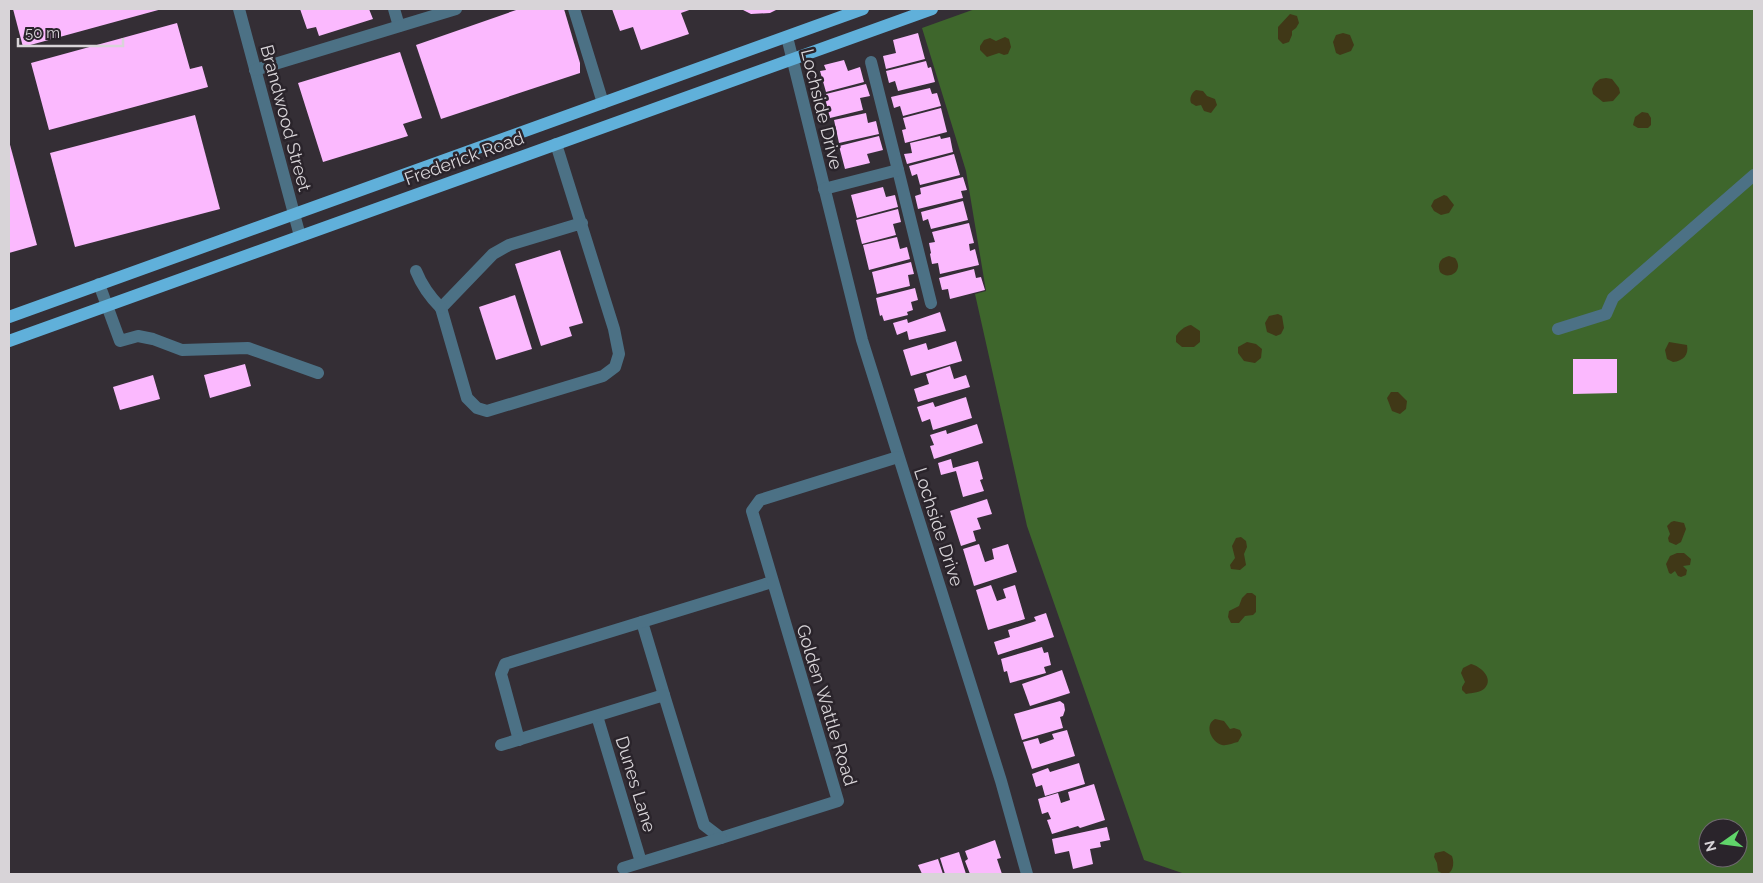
<svg xmlns="http://www.w3.org/2000/svg" width="1763" height="883" font-family="Raleway,sans-serif">
<style>
.green{fill:#3e662c;fill-rule:evenodd}
.sand{fill:#403817}
.building{fill:#fbb9fe}
.lines{fill:none;stroke-linecap:round;stroke-linejoin:round}
.minor{stroke:#4c7185;stroke-width:12}
.major{stroke:#60b0da;stroke-width:12}
.labels{text-anchor:middle;dominant-baseline:central;stroke-width:5;stroke-linejoin:round;paint-order:stroke}
.street-label{font-size:18px;fill:#d8d4d8;stroke:#2a242b}
</style>
<rect width="100%" height="100%" fill="#342e35"/>
<path class="green" d="M975,9H1754V874H1185L1144,860L1027,526L975,294L986,291L966,171L922,28ZM1708,828H1738V858H1708Z"/>
<g class="sand">
<polygon points="1290,14 1297,16 1299,23 1296,28 1292,31 1292,35 1289,42 1283,44 1278,39 1278,27"/>
<polygon points="1343,33 1350,35 1354,45 1351,51 1340,55 1336,53 1333,42 1336,35"/>
<polygon points="1005,37 1009,39 1011,47 1008,54 1004,55 999,53 987,57 980,50 980,46 984,40 990,38 996,41"/>
<polygon points="1606,78 1612,79 1619,88 1620,93 1613,101 1603,102 1593,94 1592,89 1595,83 1600,79"/>
<path d="M1196,90L1203,91L1207,96L1215,99L1217,105L1211,113L1204,111L1201,105L1196,106L1191,103C1189,98 1192,92 1196,90Z"/>
<polygon points="1642,112 1648,113 1651,118 1651,125 1648,128 1638,128 1633,125 1635,117"/>
<polygon points="1444,195 1447,196 1454,205 1449,213 1441,215 1434,211 1431,206 1434,200"/>
<path d="M1449,256L1455,258C1465,271 1448,281 1440,272C1437,264 1440,258 1449,256Z"/>
<polygon points="1278,314 1282,316 1284,328 1281,334 1276,336 1267,332 1265,323 1269,316"/>
<path d="M1191,325L1200,331V342L1194,347H1182L1176,342V336C1179,331 1185,326 1191,325Z"/>
<polygon points="1247,342 1256,344 1262,349 1261,358 1255,363 1244,361 1238,353 1238,347"/>
<path d="M1669,342L1687,345C1689,355 1683,361 1673,362L1667,359L1665,350Z"/>
<polygon points="1391,392 1398,392 1407,401 1406,409 1400,414 1392,411 1387,398"/>
<polygon points="1674,521 1684,523 1686,529 1681,542 1676,545 1669,542 1668,538 1670,534 1667,526 1671,522"/>
<polygon points="1241,537 1246,541 1247,547 1244,554 1246,565 1240,570 1231,569 1230,565 1235,558 1232,546 1236,538"/>
<polygon points="1677,553 1684,553 1691,559 1690,565 1683,566 1687,570 1686,575 1681,577 1678,576 1675,571 1671,574 1669,573 1666,564 1670,556"/>
<polygon points="1247,593 1252,593 1256,596 1256,612 1253,615 1245,616 1239,623 1231,623 1228,617 1229,611 1239,606 1242,598"/>
<path d="M1471,664C1480,666 1494,678 1485,688C1482,692 1472,693 1466,694L1462,690V687L1465,682L1461,673L1463,668Z"/>
<path d="M1215,719L1224,721L1230,729L1234,728L1240,730L1242,735L1238,742C1233,743 1227,746 1222,745C1211,742 1204,725 1215,719Z"/>
<path d="M1444,851L1452,856C1456,867 1450,880 1438,871L1437,863L1434,857L1435,853Z"/>
</g>
<g class="building">
<polygon points="13,9 162,9 23,47"/>
<polygon points="300,9 369,9 373,19 319,36 316,27 307,29"/>
<polygon points="519,9 564,9 580,63 580,73 441,119 416,45"/>
<polygon points="612,9 692,9 681,13 689,34 641,50 633,27 620,31"/>
<polygon points="741,9 778,9 770,13 751,14"/>
<polygon points="177,23 190,69 202,66 208,87 49,130 31,63"/>
<polygon points="918,33 925,59 886,69 883,56 896,53 893,40"/>
<polygon points="400,52 422,118 403,124 408,136 323,162 298,83"/>
<polygon points="844,60 848,71 860,67 864,82 826,92 820,71 826,70 824,65"/>
<polygon points="926,61 928,68 931,67 935,82 898,91 895,81 889,83 886,71"/>
<polygon points="866,84 870,96 860,98 863,110 830,118 825,98 827,98 826,94"/>
<polygon points="930,88 932,94 937,93 941,106 903,116 900,106 894,108 891,97"/>
<polygon points="941,108 947,132 905,143 902,130 906,129 903,118"/>
<polygon points="866,113 868,123 876,121 879,134 839,143 834,120"/>
<polygon points="195,115 220,209 75,247 50,153"/>
<polygon points="879,136 883,150 867,154 870,163 845,169 839,146"/>
<polygon points="940,136 941,139 950,137 953,152 907,164 904,154 912,153 910,143"/>
<polygon points="9,141 37,245 9,253"/>
<polygon points="954,154 960,175 920,185 917,174 912,176 909,166"/>
<polygon points="963,177 967,190 961,191 963,198 918,209 915,196 921,194 920,188"/>
<polygon points="883,187 886,197 895,195 898,207 857,218 851,195"/>
<polygon points="963,201 968,220 931,229 928,219 923,221 921,212"/>
<polygon points="898,209 901,222 893,224 896,235 862,244 856,220"/>
<polygon points="969,223 974,243 969,244 970,251 975,249 979,265 940,274 938,263 932,264 930,254 931,253 929,243 935,242 932,232"/>
<polygon points="897,237 900,249 907,247 910,259 869,270 863,245"/>
<polygon points="560,250 583,323 569,327 572,336 541,346 515,264"/>
<polygon points="911,262 914,274 908,275 910,286 877,294 872,272"/>
<polygon points="974,269 976,278 981,277 985,290 950,299 948,289 942,290 939,278"/>
<polygon points="915,288 918,300 911,302 913,310 907,312 908,315 884,321 882,315 880,316 876,298"/>
<polygon points="515,295 532,349 496,360 479,307"/>
<polygon points="940,312 946,331 909,340 907,331 897,335 893,323 907,319 908,323"/>
<polygon points="956,341 962,361 911,376 903,350 926,343 928,350"/>
<polygon points="1573,359 1617,359 1617,393 1573,394"/>
<polygon points="245,364 251,386 210,398 204,375"/>
<polygon points="950,366 954,379 966,375 970,387 918,402 914,389 929,384 926,374"/>
<polygon points="153,375 160,399 120,410 113,387"/>
<polygon points="966,397 972,418 933,430 930,419 922,422 917,407 933,402 935,407"/>
<polygon points="977,424 983,443 934,459 930,446 934,445 930,435 946,430 947,434"/>
<polygon points="951,459 953,468 978,461 983,479 980,480 984,491 963,497 956,471 941,475 938,463"/>
<polygon points="987,499 992,514 977,518 981,529 973,531 976,541 961,546 950,511"/>
<polygon points="979,544 985,562 994,559 992,549 1008,544 1017,572 974,586 963,549"/>
<polygon points="991,585 997,601 1006,598 1003,589 1015,585 1025,619 988,630 976,590"/>
<polygon points="1046,613 1054,637 998,655 994,642 1010,637 1008,630 1036,621 1034,617"/>
<polygon points="1042,647 1044,653 1048,652 1051,665 1044,667 1046,673 1010,683 1007,671 1004,672 1001,659"/>
<polygon points="1062,670 1070,693 1030,706 1022,684"/>
<polygon points="1060,701 1064,704 1065,710 1063,716 1060,717 1063,728 1022,740 1014,714"/>
<polygon points="1067,730 1075,756 1032,769 1023,742 1038,738 1040,744 1054,739 1052,734"/>
<polygon points="1079,763 1085,784 1045,796 1042,785 1036,787 1032,774 1048,768 1050,772"/>
<polygon points="1094,784 1105,820 1080,828 1078,826 1052,834 1047,820 1051,819 1048,812 1042,814 1038,799 1058,793 1061,803 1070,800 1068,792"/>
<polygon points="1107,827 1110,840 1100,842 1101,847 1090,849 1093,864 1073,869 1069,851 1055,854 1052,839"/>
<polygon points="995,840 1001,858 997,859 1002,874 970,874 965,861 968,859 965,851"/>
<polygon points="959,852 966,874 945,874 940,858"/>
<polygon points="938,859 943,874 922,874 918,865"/>
</g>
<g class="lines">
<g class="minor">
<polyline points="239,9 300,236"/>
<polyline points="394,9 399,26"/>
<polyline points="574,9 603,103"/>
<polyline points="787,37 862,340 1001,781 1027,874"/>
<polyline points="255,70 456,9"/>
<polyline points="556,144 614,329 619,354 615,367 603,376 487,411 477,408 467,398 441,308 493,254 509,245 582,223"/>
<polyline points="898,170 931,303"/>
<polyline points="824,189 898,170 871,62"/>
<path d="M416,271C422,286 430,297 441,308"/>
<polyline points="99,284 120,341 138,336 153,339 182,350 248,348 318,373"/>
<polyline points="1558,329 1606,314 1613,298 1754,175"/>
<polyline points="642,622 664,695"/>
<polyline points="597,716 641,862"/>
<polyline points="519,740 501,674 505,664 772,582"/>
<polyline points="501,745 664,695 704,825 721,838 838,801 752,511 760,500 898,457"/>
<polyline points="623,868 721,838"/>
</g>
<g class="major">
<polyline points="9,317 863,9"/>
<polyline points="9,341 932,9"/>
</g>
</g>
<g class="labels">
<g class="street-label">
<text transform="translate(822 109) rotate(76)">Lochside Drive</text>
<text transform="translate(286 118) rotate(75)">Brandwood Street</text>
<text transform="translate(464 158) rotate(-20)">Frederick Road</text>
<text transform="translate(939 527) rotate(72)">Lochside Drive</text>
<text transform="translate(827 705) rotate(73)">Golden Wattle Road</text>
<text transform="translate(636 784) rotate(73)">Dunes Lane</text>
</g>
</g>
<rect width="1763" height="883" fill="none" stroke="#d8d4d8" stroke-width="20"/>
<g transform="translate(1723 843) rotate(256)"><circle r="24" fill="#2a242b" stroke="#706a70"/>
<path d="M0-4L9 19L0 12L-9 19Z" fill="#60d56a"/>
<text y="-8" font-size="14" font-weight="bold" text-anchor="middle" fill="#d8d4d8">N</text>
</g>
<path d="M18 38v8h105v-8" fill="none" stroke="#d8d4d8" stroke-width="2.5"/>
<text x="25" y="38" font-size="15" fill="#d8d4d8" stroke="#2a242b" stroke-width="4" paint-order="stroke">50 m</text>
</svg>
